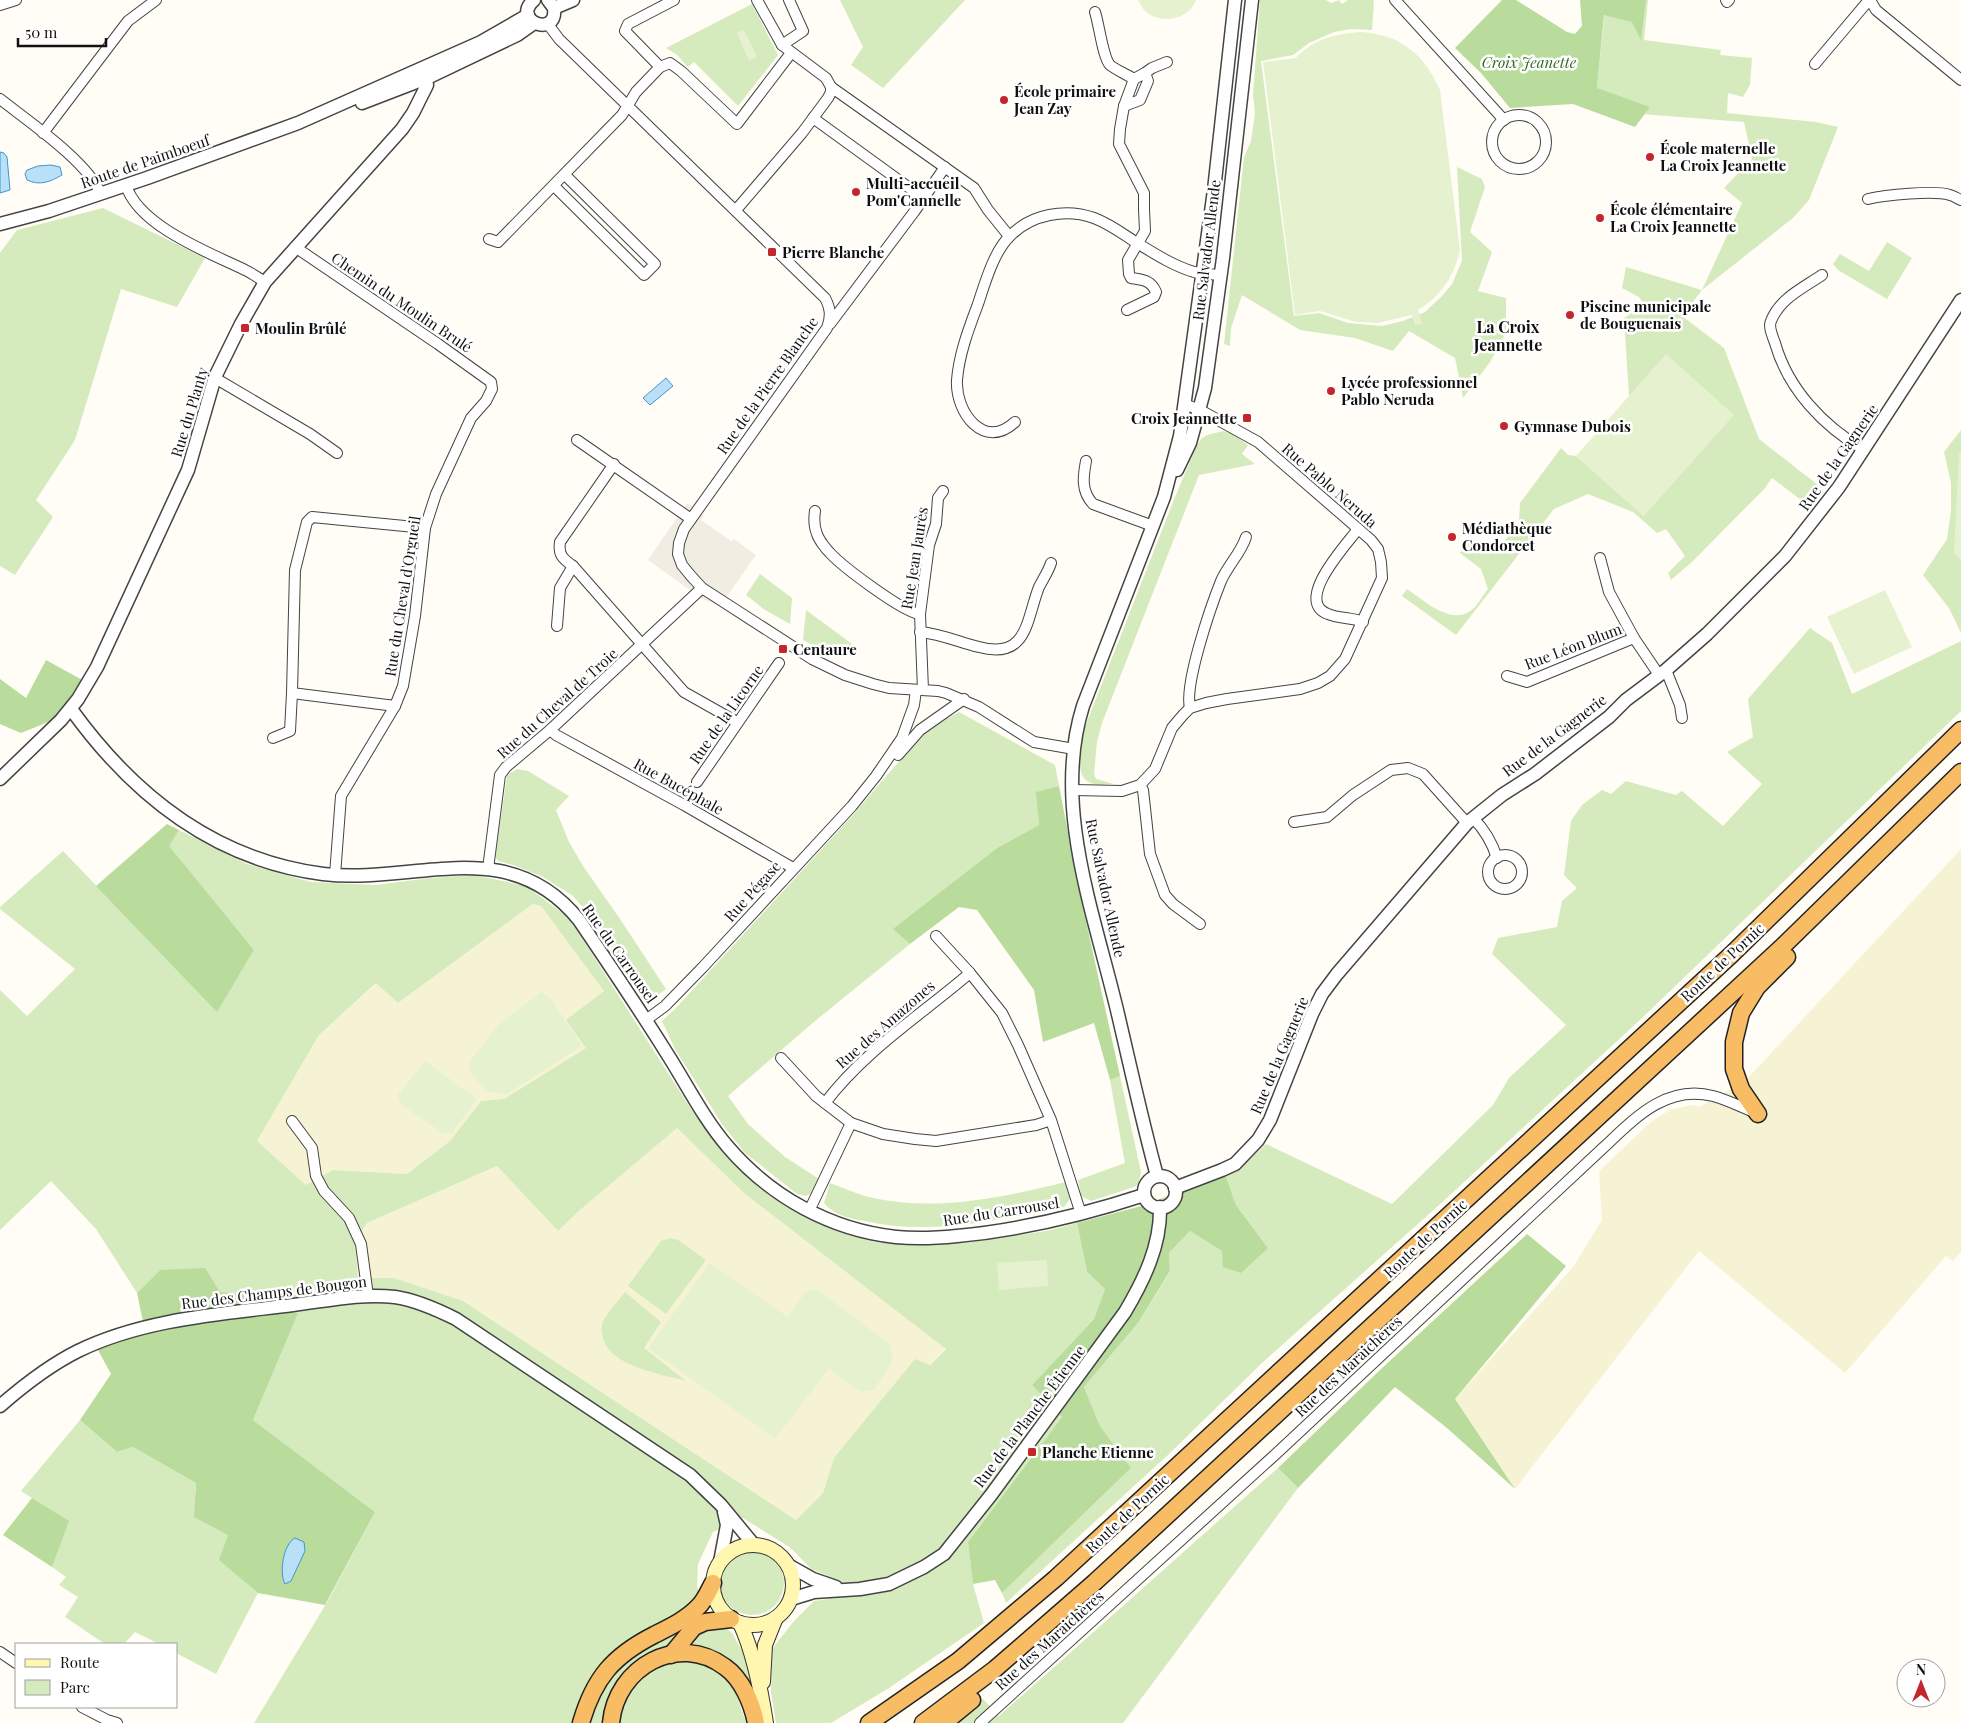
<svg xmlns="http://www.w3.org/2000/svg" width="1961" height="1723" font-family="'Playfair Display',serif">
<style>
.farmland{fill:#f6f3d4}
.green{fill:#d5ebbd;fill-rule:evenodd}
.forest{fill:#b9dc9c}
.pitch{fill:#e6f2cf}
.plaza{fill:#f1ede2}
.water{fill:#b9e0f7;stroke:#3f96cf}
.lines{fill:none;stroke-linecap:round;stroke-linejoin:round}
.minor-casing{stroke:#444;stroke-width:12}
.tertiary-casing{stroke:#444;stroke-width:15}
.secondary-casing{stroke:#333;stroke-width:16}
.trunk-casing{stroke:#222;stroke-width:19}
.minor{stroke:#fff;stroke-width:10}
.tertiary{stroke:#fff;stroke-width:12}
.secondary{stroke:#fff6b0;stroke-width:14}
.trunk{stroke:#f7bc64;stroke-width:16}
.poi-dot{fill:#c4262e;stroke:#fff;stroke-width:2}
.labels{text-anchor:middle;dominant-baseline:central;stroke-width:5;stroke-linejoin:round;paint-order:stroke}
.park-label{font-size:15px;font-style:italic;fill:#2f6b1f;stroke:#fff}
.poi-label{font-size:15px;font-weight:bold;fill:#111;stroke:#fff;text-anchor:start}
.street-label{font-size:15px;fill:#111;stroke:#fff}
.neighbourhood-label{font-size:16px;font-weight:bold;fill:#111;stroke:#fff}
</style>
<rect width="100%" height="100%" fill="#fffdf5"/>
<g class="farmland">
<polygon points="1961,849 1961,1252 1953,1261 1946,1256 1845,1373 1699,1251 1515,1489 1455,1399 1573,1267 1602,1220 1599,1171 1652,1121 1670,1110 1692,1105 1700,1107 1747,1079"/>
<polygon points="533,904 541,906 605,991 597,998 586,1048 504,1099 481,1101 450,1141 407,1174 333,1170 306,1185 257,1141 319,1035 377,983 398,1003"/>
<polygon points="677,1128 745,1194 946,1348 834,1458 823,1493 796,1520 463,1301 394,1278 358,1278 355,1241 367,1223 497,1166 558,1231 580,1210"/>
</g>
<g class="green">
<polygon points="840,0 965,0 883,88 851,65 863,47"/>
<polygon points="1260,0 1326,0 1331,3 1339,0 1342,4 1348,0 1373,0 1374,2 1372,30 1351,29 1334,32 1309,43 1293,55 1261,61 1294,316 1319,313 1348,323 1382,326 1403,321 1425,312 1442,296 1452,284 1462,261 1457,167 1482,179 1485,187 1470,232 1492,252 1478,291 1506,298 1506,333 1490,362 1463,398 1455,358 1409,331 1393,351 1355,338 1300,330 1242,295 1231,328 1230,346 1224,344 1244,157 1251,141 1255,113 1253,95"/>
<path d="M1606,0H1648L1644,40L1721,50L1720,55L1752,58L1750,85L1743,97L1728,93L1727,113L1816,122L1838,127L1809,200L1793,218L1702,290L1682,316L1724,348L1759,439L1823,489L1809,506L1772,478L1765,488L1693,561L1671,580L1668,573L1685,556L1666,529L1657,533L1633,512L1588,494L1554,509L1456,635L1402,596L1407,589C1425,601 1453,628 1474,608C1479,603 1483,595 1488,589L1481,569L1460,553L1470,539L1495,547L1501,546L1519,522L1520,503L1561,448L1568,455L1576,456L1644,516L1666,355L1629,396L1624,318L1645,305L1639,297L1622,288L1626,267L1702,290L1742,203L1724,188L1752,159L1744,122L1603,111L1597,88Z"/>
<polygon points="752,4 778,55 738,106 694,62 688,67 677,55 666,48"/>
<polygon points="103,208 205,258 177,307 121,289 75,440 36,500 53,517 15,575 0,566 0,253 17,230"/>
<polygon points="1887,242 1912,258 1887,299 1838,270 1833,264 1840,254 1869,271"/>
<polygon points="1961,430 1961,633 1949,608 1923,575 1947,539 1951,511 1951,483 1944,452"/>
<path d="M1223,431L1232,434L1248,445L1242,454L1255,464L1199,475L1102,723L1097,742L1094,774L1096,779L1114,784C1107,784 1097,786 1091,783C1074,778 1080,745 1083,732L1175,497L1195,450L1201,439L1207,435Z"/>
<polygon points="760,574 792,598 790,624 765,610 746,595"/>
<polygon points="806,610 852,644 833,656 803,640"/>
<polygon points="1810,628 1832,643 1852,694 1961,641 1961,711 1642,1018 1438,1206 1262,1363 1170,1453 1006,1603 1002,1593 1131,1468 1100,1426 1084,1387 1138,1323 1170,1272 1169,1253 1190,1231 1222,1251 1268,1248 1236,1205 1225,1174 1241,1168 1266,1144 1392,1204 1493,1105 1509,1078 1566,1025 1492,954 1498,938 1557,927 1562,901 1577,888 1564,875 1571,821 1582,805 1602,790 1611,794 1626,781 1676,795 1682,791 1723,826 1762,784 1727,752 1753,737 1748,699"/>
<polygon points="959,712 1055,765 1059,786 1037,792 1039,825 997,848 894,929 910,944 815,1021 728,1096 748,1124 785,1157 819,1179 811,1194 806,1196 797,1194 744,1152 722,1124 675,1049 662,1021 675,1009 852,816 925,731"/>
<polygon points="517,769 528,771 569,796 556,810 569,842 583,866 620,919 666,989 648,1002 592,918 573,896 543,877 513,865 498,861 495,857 507,776"/>
<path d="M179,830L247,864L311,882L376,885L430,878L474,875L526,886L569,918L691,1109L735,1163L771,1197L829,1228L874,1242L909,1245L966,1243L1046,1231L1077,1223L1087,1272L1105,1289L1094,1319L1032,1385L1062,1417L968,1542L973,1584L984,1623L889,1688L831,1723H776L771,1692L772,1649L794,1621L814,1601L828,1599L826,1575L811,1569L791,1548L743,1518L713,1532L698,1564L697,1587L708,1614L732,1633L744,1654L752,1683L736,1693L746,1723H254L329,1599L375,1512L253,1420L297,1314L280,1313L255,1295L220,1292L160,1270L137,1293L96,1229L51,1181L0,1230V990L27,1016L75,969L0,909V907L63,851L217,1011L254,950L168,846ZM533,904L541,906L604,991L566,1020L586,1048L504,1099L481,1101L450,1141L407,1174L333,1170L306,1185L257,1141L319,1035L376,983L398,1003ZM677,1128L745,1194L946,1349L930,1365L915,1359L834,1458L823,1493L796,1520L463,1301L394,1278H358L355,1241L367,1223L497,1166L558,1231L580,1210Z"/>
<polygon points="1120,1076 1141,1172 1139,1182 1137,1186 1091,1201 1081,1196 1078,1180 1125,1163 1110,1080"/>
<path d="M1066,1182L1070,1199L1064,1207C997,1220 933,1236 864,1221C851,1219 833,1215 824,1203L830,1183C844,1188 859,1195 873,1198C937,1212 1004,1197 1066,1182Z"/>
<polygon points="670,1238 678,1240 706,1260 666,1314 628,1286 661,1241"/>
<path d="M625,1292L661,1322L644,1348L686,1381C661,1374 612,1367 603,1339C602,1334 601,1328 602,1324C606,1313 618,1302 625,1292Z"/>
<polygon points="80,1420 117,1452 133,1447 196,1483 195,1494 228,1535 220,1560 258,1593 216,1674 176,1653 176,1644 159,1644 135,1632 124,1644 105,1644 65,1617 78,1597 59,1585 66,1577 52,1567 68,1521 21,1491"/>
<polygon points="1278,1468 1298,1488 1123,1723 957,1723 983,1699 999,1716"/>
<circle cx="752" cy="1583" r="32"/>
</g>
<g class="forest">
<polygon points="1502,0 1516,0 1567,32 1575,34 1582,26 1580,0 1646,0 1641,40 1632,22 1604,15 1597,88 1650,107 1635,127 1573,104 1510,108 1481,73 1455,48"/>
<polygon points="46,660 84,681 53,720 21,733 0,724 0,679 26,698"/>
<polygon points="1059,786 1080,894 1120,1076 1110,1080 1094,1023 1043,1042 1034,990 977,910 959,907 910,944 893,929 997,848 1039,825 1036,792"/>
<polygon points="167,824 179,830 169,846 254,950 217,1012 96,886"/>
<polygon points="1225,1174 1236,1205 1268,1248 1241,1273 1223,1267 1222,1251 1190,1231 1169,1253 1170,1271 1138,1323 1084,1387 1100,1426 1131,1468 1002,1593 995,1580 973,1584 968,1542 1062,1417 1032,1385 1094,1319 1105,1289 1087,1272 1077,1223 1145,1205"/>
<polygon points="1527,1234 1566,1266 1455,1399 1515,1489 1447,1428 1395,1387 1298,1488 1278,1468 1381,1369"/>
<polygon points="205,1268 220,1292 255,1295 280,1313 298,1313 253,1420 375,1512 325,1605 258,1593 219,1560 228,1535 194,1517 196,1483 133,1447 117,1452 80,1420 111,1374 98,1350 145,1331 137,1293 160,1270"/>
<polygon points="32,1498 69,1521 52,1567 3,1535"/>
</g>
<g class="pitch">
<path d="M1138,0H1196C1189,20 1160,25 1145,11C1142,8 1140,3 1138,0Z"/>
<polygon points="744,30 757,57 749,61 737,33"/>
<path d="M1362,32C1401,35 1424,54 1440,90L1460,250C1454,277 1441,296 1418,310L1422,324L1415,325L1412,315L1378,323L1356,322L1320,311L1295,315L1263,62L1296,58C1313,39 1337,33 1362,32Z"/>
<polygon points="1666,354 1734,415 1644,516 1576,456"/>
<polygon points="1961,452 1961,560 1954,553 1959,454"/>
<polygon points="1885,590 1912,647 1854,674 1827,617"/>
<polygon points="541,992 551,999 582,1046 507,1094 489,1092 471,1074 469,1062 500,1023"/>
<polygon points="425,1061 477,1099 452,1133 444,1134 401,1104 398,1095"/>
<polygon points="1047,1260 1048,1286 999,1290 997,1263"/>
<polygon points="710,1263 788,1317 805,1292 816,1289 889,1343 893,1360 874,1390 860,1392 829,1368 775,1439 648,1348"/>
</g>
<polygon class="plaza" points="687,503 704,515 701,520 731,541 734,539 756,555 720,606 702,599 648,560"/>
<g class="water">
<polygon points="0,152 4,153 7,157 10,190 0,193"/>
<path d="M51,165L60,167L62,175C50,182 40,186 27,180L25,174L27,170L38,166Z"/>
<polygon points="666,378 673,386 650,405 643,398"/>
<path d="M295,1538L304,1542L305,1551L291,1581L285,1584C279,1573 283,1544 295,1538Z"/>
</g>
<g class="lines">
<g class="minor-casing">
<g id="minor">
<polyline points="757,0 782,45 826,78 831,87"/>
<polyline points="1395,0 1504,120"/>
<polyline points="1726,0 1727,2 1729,0"/>
<polyline points="1870,0 1876,10 1961,80"/>
<polyline points="0,5 16,0"/>
<path d="M1095,12C1099,24 1103,58 1110,65C1116,70 1126,74 1134,79"/>
<path d="M547,23L559,39L825,298C831,309 831,317 827,328L684,529L679,543L678,554L682,565L691,576L702,588L812,659L845,675L873,684L889,688L938,691L946,693L979,707L1034,742L1074,749"/>
<polyline points="782,45 803,31 789,0"/>
<polyline points="1815,64 1869,0"/>
<polyline points="660,67 670,63 681,71 737,124 791,53"/>
<polygon points="1145,73 1148,81 1140,100 1124,106 1134,79"/>
<polyline points="1145,73 1152,68 1167,62"/>
<polyline points="831,87 974,188 988,210 1009,236"/>
<path d="M0,99C29,122 87,161 101,194"/>
<path d="M1124,106L1120,129L1119,144L1144,193V209L1145,231L1128,260L1129,274L1131,278C1143,280 1151,280 1156,292L1154,297L1127,310"/>
<circle cx="1519" cy="142" r="27"/>
<polyline points="813,118 922,197"/>
<polyline points="43,133 128,21 156,0"/>
<path d="M126,185C138,226 210,253 245,270C252,273 258,278 265,282"/>
<polyline points="554,186 644,275 655,264 565,175"/>
<path d="M1868,199C1885,195 1934,190 1950,195C1954,196 1958,199 1961,200"/>
<polyline points="736,210 802,133 828,98 831,92 831,87"/>
<polyline points="489,239 498,242 622,115 636,92 660,67 625,31 628,24 674,0"/>
<polyline points="295,247 438,344 491,382 492,389 486,401 471,418 436,494 425,528 415,616 403,686 395,706 341,796 335,875"/>
<path d="M1822,275C1803,288 1780,298 1771,321C1768,327 1773,337 1775,343C1788,389 1823,426 1864,450"/>
<polyline points="830,324 914,212 945,167"/>
<polyline points="215,378 310,434 337,453"/>
<path d="M1015,422C984,451 955,412 957,380C959,354 969,328 978,304C985,283 994,251 1010,236C1031,214 1066,208 1094,218C1110,224 1123,234 1137,243C1155,254 1174,266 1194,272C1203,274 1212,274 1220,275"/>
<polyline points="577,440 691,519"/>
<path d="M1086,461C1083,477 1081,491 1093,504L1153,526"/>
<path d="M614,464L560,542C558,555 563,559 573,566L684,692L737,722"/>
<path d="M815,511C814,518 814,527 817,534C819,540 826,549 830,553C843,567 904,613 920,614"/>
<path d="M1358,529C1347,544 1293,601 1328,614C1339,619 1351,617 1363,622"/>
<polyline points="1600,558 1609,592 1634,638"/>
<polyline points="557,626 560,588 573,566"/>
<path d="M920,632C941,634 959,642 979,647C1028,660 1026,620 1039,587C1043,579 1048,572 1051,563"/>
<polyline points="1666,670 1680,705 1682,718"/>
<polyline points="1507,676 1527,682 1634,638 1659,675"/>
<polyline points="923,690 920,614 929,545 936,524 938,498 943,491"/>
<polyline points="395,706 292,693 295,570 307,522 312,517 425,528"/>
<path d="M1190,708C1184,684 1211,606 1221,581C1228,565 1241,553 1246,537"/>
<polyline points="550,730 556,735 684,805 793,868"/>
<polyline points="273,738 290,731 292,693"/>
<polyline points="898,755 920,730 964,699"/>
<polyline points="697,782 779,663"/>
<polyline points="1140,785 1143,790 1150,854 1165,895 1173,904 1200,924"/>
<polyline points="1073,790 1122,791 1140,785 1155,769 1172,728 1183,715 1190,708 1206,703 1227,699 1300,689 1318,683 1330,676 1345,659 1382,578 1381,562 1378,549 1371,540 1340,513 1258,442 1200,410 1184,404"/>
<path d="M1473,818C1485,830 1492,842 1497,858"/>
<polyline points="1294,822 1327,817 1353,795 1391,770 1408,768 1423,774 1467,823"/>
<circle cx="1505" cy="872" r="17"/>
<polyline points="488,869 500,775 506,767 550,730 702,588"/>
<polyline points="936,936 970,973"/>
<polyline points="646,1020 665,1006 703,967 852,806 876,776 902,738 914,705 916,690"/>
<polyline points="781,1058 816,1096 825,1103"/>
<path d="M1051,1120L1036,1125L936,1141L915,1139L883,1134L851,1123L825,1103C864,1051 921,1015 970,973L1002,1013L1018,1045L1051,1120L1081,1214"/>
<polyline points="292,1121 312,1148 316,1176 324,1191 349,1218 361,1244 368,1296"/>
<polyline points="809,1211 851,1123"/>
<polyline points="0,1652 16,1663"/>
<polyline points="82,1707 107,1720 117,1723"/>
<path d="M980,1723L1278,1452L1603,1148C1634,1119 1666,1084 1713,1096C1728,1100 1743,1108 1757,1113"/>
</g>
</g>
<g class="tertiary-casing">
<g id="tertiary">
<path d="M534,0C510,21 558,39 554,8L548,0"/>
<polyline points="554,8 573,0"/>
<polyline points="362,103 427,78 517,35 534,23"/>
<polyline points="0,224 49,211 147,178 298,123 481,42 528,15"/>
<polyline points="1177,470 1190,443 1205,388 1223,258 1252,0"/>
<path d="M71,709C133,795 214,860 323,874C415,885 508,832 579,920C608,963 638,1007 666,1052C686,1083 703,1118 728,1147C771,1197 831,1230 896,1237C917,1239 937,1238 957,1236C1021,1230 1083,1215 1144,1195"/>
<polyline points="0,779 61,720 78,699 97,667 188,470 215,377 241,324 265,282 402,129 413,113 427,85 424,69"/>
<path d="M1157,1176C1142,1121 1130,1065 1117,1010C1094,913 1052,805 1083,706L1164,497L1180,436L1214,190L1235,0"/>
<circle cx="1160" cy="1192" r="16"/>
<polyline points="1175,1188 1222,1170 1235,1164 1258,1140 1270,1120 1312,1014 1322,994 1337,974 1467,823 1502,795 1535,774 1609,717 1626,700 1666,670 1707,634 1785,556 1839,487 1961,300"/>
<path d="M0,1406C24,1385 50,1365 78,1351C143,1319 221,1314 293,1305C326,1301 361,1293 395,1297C416,1300 436,1309 456,1319L690,1475L721,1505L754,1545"/>
<polyline points="720,1562 727,1525 724,1512"/>
<polyline points="788,1565 813,1579 836,1587"/>
<path d="M791,1599L814,1592L860,1589L889,1584L924,1567L944,1554L991,1495L1125,1312C1144,1280 1161,1245 1160,1207"/>
</g>
</g>
<g class="secondary-casing">
<g id="secondary">
<circle cx="753" cy="1585" r="40"/>
<path d="M740,1623C754,1653 761,1690 766,1723"/>
<polyline points="763,1682 765,1645 775,1620"/>
</g>
</g>
<g class="trunk-casing">
<g id="trunk">
<polyline points="1758,1114 1741,1089 1734,1069 1734,1042 1741,1013 1757,987 1787,957"/>
<polyline points="671,1655 694,1627 705,1622 731,1619"/>
<path d="M581,1723C594,1678 613,1656 654,1635C670,1627 687,1619 699,1606C705,1600 709,1590 713,1583"/>
<path d="M611,1723C616,1667 678,1632 725,1667C742,1679 752,1703 756,1723"/>
<polyline points="869,1723 958,1661 1056,1578 1732,954 1961,730"/>
<polyline points="923,1723 995,1669 1095,1582 1781,948 1961,772"/>
<polyline points="944,1723 972,1700"/>
</g>
</g>
<use href="#minor" class="minor"/>
<use href="#tertiary" class="tertiary"/>
<use href="#secondary" class="secondary"/>
<use href="#trunk" class="trunk"/>
</g>
<g class="poi-dot">
<circle cx="1004" cy="100" r="5"/>
<circle cx="1650" cy="157" r="5"/>
<circle cx="856" cy="192" r="5"/>
<circle cx="1600" cy="218" r="5"/>
<rect x="767" y="247" width="10" height="10" rx="2.5"/>
<circle cx="1570" cy="315" r="5"/>
<rect x="240" y="323" width="10" height="10" rx="2.5"/>
<circle cx="1331" cy="391" r="5"/>
<rect x="1242" y="413" width="10" height="10" rx="2.5"/>
<circle cx="1504" cy="426" r="5"/>
<circle cx="1452" cy="537" r="5"/>
<rect x="778" y="644" width="10" height="10" rx="2.5"/>
<rect x="1027" y="1447" width="10" height="10" rx="2.5"/>
</g>
<g class="labels">
<g class="park-label">
<text x="1529" y="62">Croix Jeanette</text>
</g>
<g class="poi-label">
<text x="1014" y="91">École primaire<tspan x="1014" dy="17">Jean Zay</tspan></text>
<text x="1660" y="148">École maternelle<tspan x="1660" dy="17">La Croix Jeannette</tspan></text>
<text x="866" y="183">Multi-accueil<tspan x="866" dy="17">Pom'Cannelle</tspan></text>
<text x="1610" y="209">École élémentaire<tspan x="1610" dy="17">La Croix Jeannette</tspan></text>
<text x="782" y="252">Pierre Blanche</text>
<text x="1580" y="306">Piscine municipale<tspan x="1580" dy="17">de Bouguenais</tspan></text>
<text x="255" y="328">Moulin Brûlé</text>
<text x="1341" y="382">Lycée professionnel<tspan x="1341" dy="17">Pablo Neruda</tspan></text>
<text x="1237" y="418" text-anchor="end">Croix Jeannette</text>
<text x="1514" y="426">Gymnase Dubois</text>
<text x="1462" y="528">Médiathèque<tspan x="1462" dy="17">Condorcet</tspan></text>
<text x="793" y="649">Centaure</text>
<text x="1042" y="1452">Planche Etienne</text>
</g>
<g class="street-label">
<text transform="translate(145 161) rotate(-19)">Route de Paimboeuf</text>
<text transform="translate(1206 250) rotate(-83)">Rue Salvador Allende</text>
<text transform="translate(402 302) rotate(34)">Chemin du Moulin Brulé</text>
<text transform="translate(767 385) rotate(-55)">Rue de la Pierre Blanche</text>
<text transform="translate(189 412) rotate(-73)">Rue du Planty</text>
<text transform="translate(1838 457) rotate(-55)">Rue de la Gagnerie</text>
<text transform="translate(1330 485) rotate(41)">Rue Pablo Neruda</text>
<text transform="translate(914 558) rotate(-81)">Rue Jean Jaurès</text>
<text transform="translate(402 596) rotate(-81)">Rue du Cheval d'Orgueil</text>
<text transform="translate(1573 646) rotate(-21)">Rue Léon Blum</text>
<text transform="translate(557 703) rotate(-42)">Rue du Cheval de Troie</text>
<text transform="translate(726 714) rotate(-55)">Rue de la Licorne</text>
<text transform="translate(1554 735) rotate(-37)">Rue de la Gagnerie</text>
<text transform="translate(679 786) rotate(29)">Rue Bucéphale</text>
<text transform="translate(1106 888) rotate(78)">Rue Salvador Allende</text>
<text transform="translate(752 891) rotate(-48)">Rue Pégase</text>
<text transform="translate(620 953) rotate(55)">Rue du Carrousel</text>
<text transform="translate(1722 962) rotate(-43)">Route de Pornic</text>
<text transform="translate(885 1024) rotate(-41)">Rue des Amazones</text>
<text transform="translate(1279 1055) rotate(-67)">Rue de la Gagnerie</text>
<text transform="translate(1001 1211) rotate(-9)">Rue du Carrousel</text>
<text transform="translate(1425 1238) rotate(-43)">Route de Pornic</text>
<text transform="translate(274 1292) rotate(-7)">Rue des Champs de Bougon</text>
<text transform="translate(1348 1366) rotate(-43)">Rue des Maraichères</text>
<text transform="translate(1029 1416) rotate(-53)">Rue de la Planche Étienne</text>
<text transform="translate(1127 1513) rotate(-43)">Route de Pornic</text>
<text transform="translate(1049 1640) rotate(-42)">Rue des Maraichères</text>
</g>
<g class="neighbourhood-label">
<text x="1508" y="326">La Croix<tspan x="1508" dy="18">Jeannette</tspan></text>
</g>
</g>
<rect x="15" y="1643" width="162" height="65" fill="#ffffff" stroke="#a0a0a0"/>
<rect x="25" y="1659" width="25" height="8" fill="#fff6b0" stroke="#a0a0a0"/>
<text x="60" y="1668" font-size="15" fill="#111111">Route</text>
<rect x="25" y="1680" width="25" height="15" fill="#d5ebbd" stroke="#a0a0a0"/>
<text x="60" y="1693" font-size="15" fill="#111111">Parc</text>
<g transform="translate(1921 1683)"><circle r="24" fill="#ffffff" stroke="#a0a0a0"/>
<path d="M0-4L9 19L0 12L-9 19Z" fill="#c4262e"/>
<text y="-8" font-size="14" font-weight="bold" text-anchor="middle" fill="#111111">N</text>
</g>
<path d="M18 38v8h88v-8" fill="none" stroke="#111111" stroke-width="2.5"/>
<text x="25" y="38" font-size="15" fill="#111111" stroke="#ffffff" stroke-width="4" paint-order="stroke">50 m</text>
</svg>
